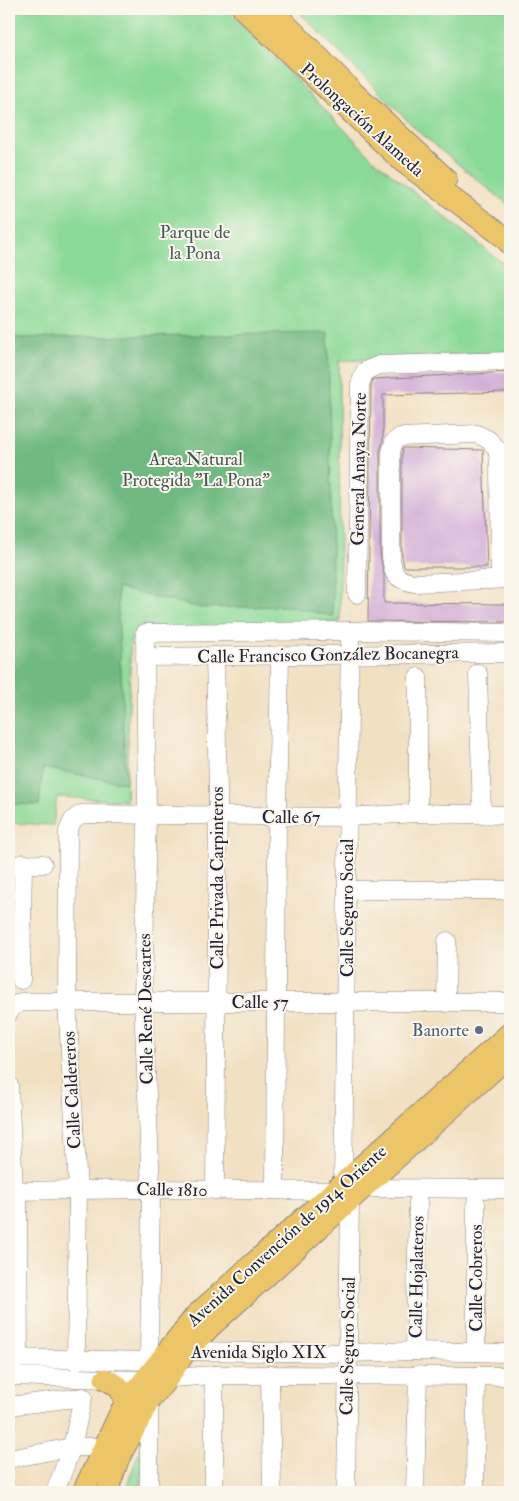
<svg xmlns="http://www.w3.org/2000/svg" width="519" height="1501" font-family="'IM FELL Double Pica',serif">
<style>
.green{fill:#8bd997;stroke:#567e69}
.forest{fill:#70b980;stroke:#496e5e}
.building{fill:#cfa7d7}
.lines{fill:none;stroke-linecap:round;stroke-linejoin:round}
.minor-casing{stroke:#8a817e;stroke-width:19}
.major-casing{stroke:#8a817e;stroke-width:23}
.minor{stroke:#fff;stroke-width:18}
.major{stroke:#edc569;stroke-width:21}
.service-dot{fill:#5c6f8a;stroke:#fbf7ec;stroke-width:2}
.labels{text-anchor:middle;dominant-baseline:central;stroke-width:4;stroke-linejoin:round;paint-order:stroke}
.street-label{font-size:18px;fill:#22223b;stroke:#fbf7ec}
.park-label{font-size:18px;fill:#425957;stroke:#fbf7ec}
.service-label{font-size:18px;fill:#4e5e75;stroke:#fbf7ec;text-anchor:end}
</style>
<rect width="100%" height="100%" fill="#fbf7ec"/>
<filter id="ink" filterUnits="userSpaceOnUse"><feTurbulence type="fractalNoise" baseFrequency=".02" numOctaves="2"/><feDisplacementMap in="SourceGraphic" scale="10" xChannelSelector="R" yChannelSelector="G"/><feConvolveMatrix kernelMatrix="1 2 1 2 8 2 1 2 1" color-interpolation-filters="sRGB"/></filter>
<filter id="wash" filterUnits="userSpaceOnUse"><feTurbulence type="fractalNoise" baseFrequency=".0096" numOctaves="4" result="noise"/><feDisplacementMap in="SourceGraphic" scale="20" xChannelSelector="R" yChannelSelector="G"/><feGaussianBlur stdDeviation="1.12" result="paint"/><feColorMatrix in="noise" values="0 0 0 0 0 0 0 0 0 0 0 0 0 0 0 0 0 1.4 0 .05"/><feComposite in="paint" operator="in"/></filter>
<g filter="url(#wash)">
<rect width="100%" height="100%" fill="#f2e0c2"/>
<g class="green">
<polygon points="9,9 227,9 373,159 510,269 510,352 339,361 340,622 131,633 126,801 57,797 53,825 9,823"/>
<polygon points="296,9 510,9 510,206 422,135"/>
<polygon points="142,1442 141,1492 125,1492"/>
</g>
<polygon class="forest" points="328,333 333,616 287,606 201,608 117,588 126,783 43,768 39,805 9,804 9,338"/>
<g id="blocks">
<g class="building">
<polygon points="510,372 510,392 383,395 383,440 380,452 380,555 384,575 384,603 510,604 510,622 368,621 371,386 373,379"/>
<polygon points="403,448 483,450 487,567 404,567 402,555 402,454"/>
</g>
</g>
</g>
<g filter="url(#ink)">
<use href="#blocks" fill-opacity="0" stroke="#8a817e" stroke-width="1"/>
<g class="lines">
<g class="minor-casing">
<g id="minor">
<path d="M500,579L499,461L497,449L489,440L477,434L400,437L394,442L391,452V555C392,574 395,580 415,583L510,579"/>
<polyline points="357,594 360,384 365,371 379,365 510,361"/>
<polyline points="145,657 510,653"/>
<polyline points="478,673 482,815"/>
<polyline points="418,813 418,677"/>
<polyline points="9,865 43,864"/>
<polyline points="347,890 510,890"/>
<polyline points="21,980 23,863"/>
<polyline points="446,1003 447,941"/>
<polyline points="9,1013 11,1008 21,1002 510,1002"/>
<polyline points="9,1085 14,1191 18,1204 19,1359"/>
<polyline points="343,1184 350,631"/>
<polyline points="362,1188 510,1189"/>
<polyline points="275,1189 277,817 280,655"/>
<polyline points="215,1190 218,792 215,656"/>
<polyline points="9,1191 151,1189 336,1191"/>
<polyline points="476,1203 476,1352"/>
<polyline points="415,1351 418,1202"/>
<polyline points="9,1358 149,1361 186,1351 348,1353 415,1351 510,1353"/>
<polyline points="76,1361 78,1189 67,1001 68,831 73,820 81,814 347,817 418,813 510,815"/>
<polyline points="149,1361 151,1189 143,1002 147,815 145,633 350,631 510,633"/>
<polyline points="214,1375 214,1492"/>
<polyline points="270,1375 272,1492"/>
<polyline points="9,1376 143,1380 214,1375 510,1376"/>
<polyline points="149,1401 149,1492"/>
<polyline points="9,1406 83,1397 72,1447 55,1492"/>
<polyline points="9,1459 72,1447 105,1447"/>
<polyline points="346,1492 350,1199"/>
<polyline points="415,1492 418,1375"/>
<polyline points="475,1492 476,1376"/>
</g>
</g>
<g class="major-casing">
<g id="major">
<polyline points="243,9 402,161 504,237 510,244"/>
<polyline points="271,9 355,94 446,179"/>
<polyline points="105,1379 118,1386 127,1402"/>
<polyline points="83,1492 121,1411 127,1402 196,1315 510,1033"/>
<polyline points="107,1492 118,1460 149,1401 167,1379 186,1351 210,1327 510,1055"/>
</g>
</g>
<use href="#minor" class="minor"/>
<use href="#major" class="major"/>
</g>
</g>
<circle class="service-dot" cx="479" cy="1030" r="5"/>
<g class="labels">
<g class="street-label">
<text transform="translate(362 120) rotate(42)">Prolongación Alameda</text>
<text transform="translate(359 469) rotate(-89)">General Anaya Norte</text>
<text transform="translate(328 655) rotate(-1)">Calle Francisco González Bocanegra</text>
<text x="291" y="817">Calle 67</text>
<text transform="translate(217 878) rotate(-90)">Calle Privada Carpinteros</text>
<text transform="translate(347 908) rotate(-90)">Calle Seguro Social</text>
<text x="260" y="1002">Calle 57</text>
<text transform="translate(146 1009) rotate(-91)">Calle René Descartes</text>
<text transform="translate(72 1090) rotate(-93)">Calle Caldereros</text>
<text transform="translate(172 1190) rotate(1)">Calle 1810</text>
<text transform="translate(287 1236) rotate(-42)">Avenida Convención de 1914 Oriente</text>
<text transform="translate(417 1277) rotate(-89)">Calle Hojalateros</text>
<text transform="translate(476 1278) rotate(-90)">Calle Cobreros</text>
<text transform="translate(348 1346) rotate(-89)">Calle Seguro Social</text>
<text x="259" y="1352">Avenida Siglo XIX</text>
</g>
<g class="park-label">
<text x="195" y="232">Parque de<tspan x="195" dy="21">la Pona</tspan></text>
<text x="196" y="459">Area Natural<tspan x="196" dy="21">Protegida "La Pona"</tspan></text>
</g>
<g class="service-label">
<text x="469" y="1030">Banorte</text>
</g>
</g>
<rect width="519" height="1501" fill="none" stroke="#fbf7ec" stroke-width="30"/>
</svg>
